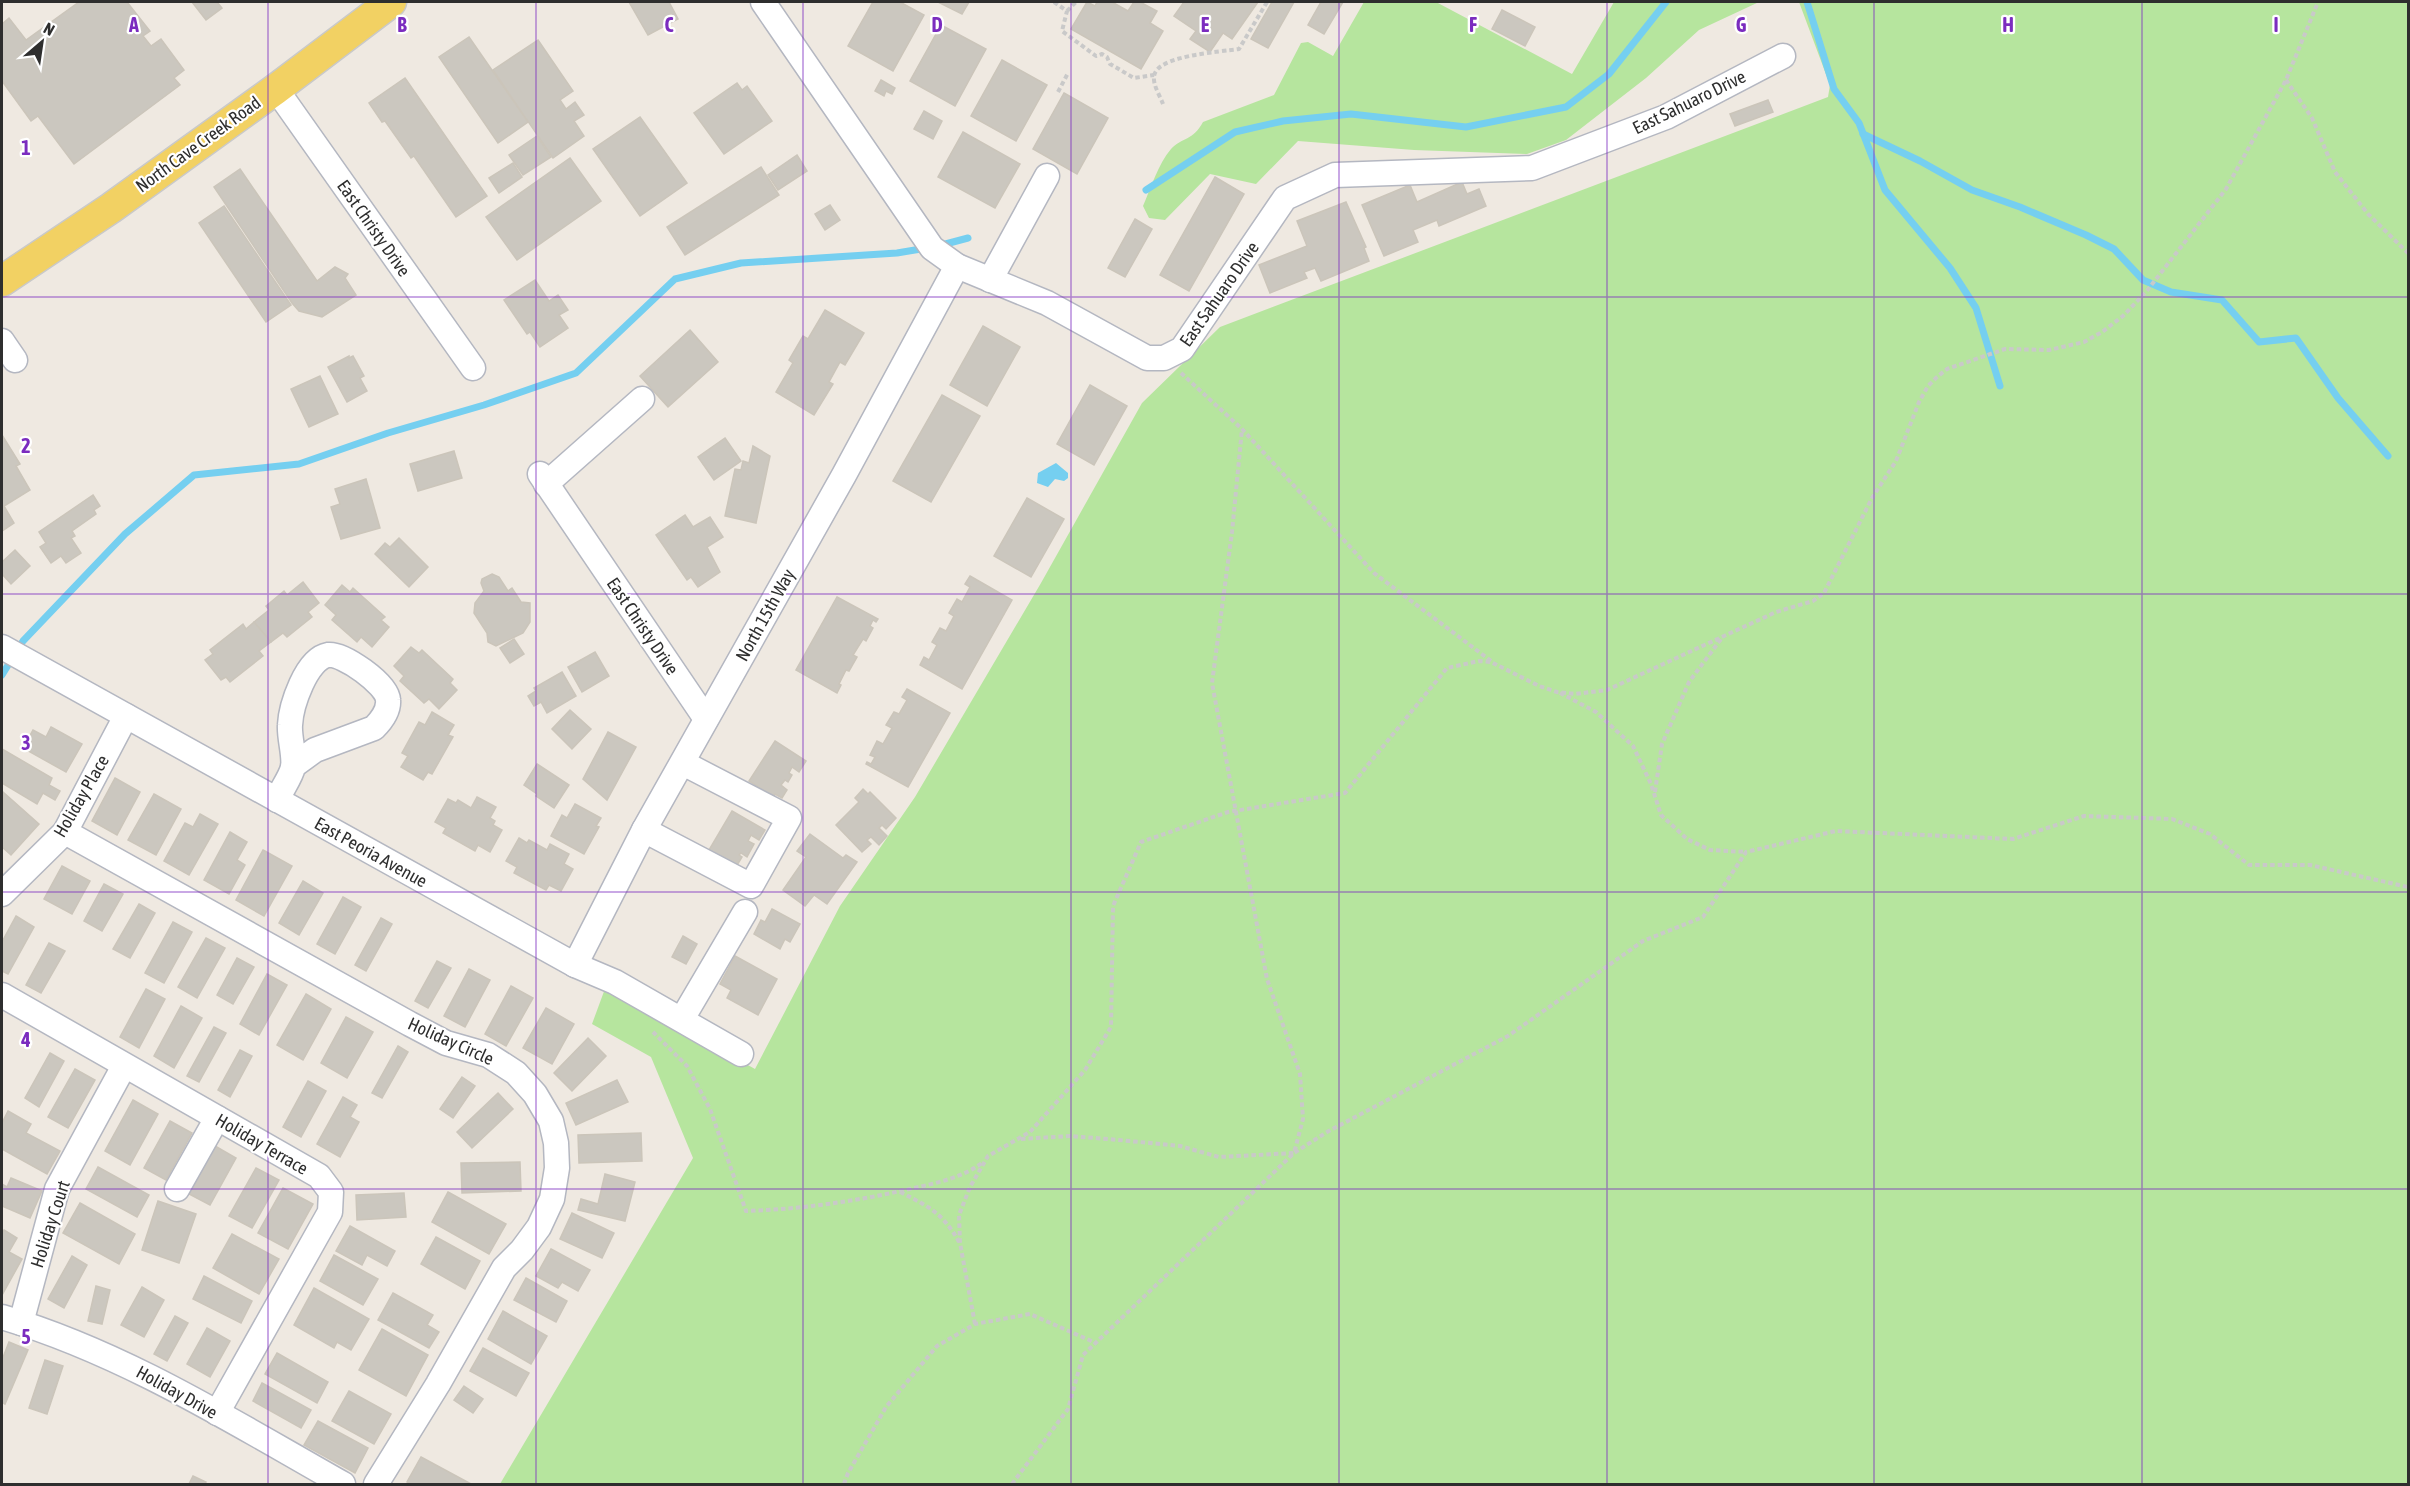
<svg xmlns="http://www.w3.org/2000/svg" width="2410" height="1486" font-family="'Asap Condensed',sans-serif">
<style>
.green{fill:#b6e59e}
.water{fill:#75cff0}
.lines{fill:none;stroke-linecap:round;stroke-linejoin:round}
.stream{stroke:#75cff0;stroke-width:7}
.building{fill:#cbc7bf;stroke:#cbc5ba;stroke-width:1.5}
.minor-casing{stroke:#b4b7c1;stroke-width:27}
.major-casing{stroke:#c9c9c9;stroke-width:33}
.path{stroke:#c9c9c9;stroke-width:4;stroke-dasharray:4.5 3;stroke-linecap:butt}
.minor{stroke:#fff;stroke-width:24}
.major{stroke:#f2d163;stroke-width:30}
.grid{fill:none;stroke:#7b2cbf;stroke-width:1.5;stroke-opacity:0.55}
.labels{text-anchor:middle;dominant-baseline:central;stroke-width:4.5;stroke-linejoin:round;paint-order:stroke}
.street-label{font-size:18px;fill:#2e2e2e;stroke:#fff}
.grid-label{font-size:20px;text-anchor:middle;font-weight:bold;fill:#7b2cbf;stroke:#fff;stroke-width:4.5;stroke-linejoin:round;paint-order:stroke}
</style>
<rect width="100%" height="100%" fill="#efe9e1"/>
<g class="green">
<path d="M1364,2H1436L1572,74L1614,2H1759L1699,30L1646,78L1566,140L1527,154L1414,150L1298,141L1256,184L1210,174L1165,220L1149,218L1143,206C1151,188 1158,164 1171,149C1182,137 1193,141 1203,122L1274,95L1301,43L1308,42L1333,56Z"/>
<polygon points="1799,2 2408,2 2408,1484 500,1484 693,1158 651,1057 592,1024 606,986 755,1069 840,906 915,797 1041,583 1142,403 1220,327 1828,97 1830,85"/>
</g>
<polygon class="water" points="1056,463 1068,473 1068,478 1064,481 1055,479 1048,487 1037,483 1038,473"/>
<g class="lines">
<g class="stream">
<polyline points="1807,2 1834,89 1859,123 1885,190 1950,268 1976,308 2000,386"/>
<polyline points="1863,134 1920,161 1972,190 2020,207 2086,235 2114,249 2143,280 2171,292 2222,300 2259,342 2296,338 2338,398 2388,456"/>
<polyline points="1146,190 1235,132 1283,121 1351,114 1466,127 1566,107 1609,74 1666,2"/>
<polyline points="938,246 968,238"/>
<polyline points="2,675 23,641 125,534 194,475 299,464 388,433 484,405 576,373 675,279 741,263 897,253 927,248"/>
</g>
</g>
<g class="building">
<polygon points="79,2 127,2 150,31 143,36 151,46 161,39 184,70 174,78 180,85 74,164 38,116 31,121 2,81 2,24 9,18 26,40"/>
<polygon points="192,2 217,2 222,8 206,20"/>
<polygon points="629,2 669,2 678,19 648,35"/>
<polygon points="873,2 900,2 924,15 893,71 848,46"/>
<polygon points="938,2 969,2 962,14"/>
<polygon points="1087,2 1095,6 1097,2 1112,2 1128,11 1134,2 1140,2 1157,11 1150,23 1163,31 1141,69 1071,29"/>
<polygon points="1184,2 1258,2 1232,39 1223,33 1210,52 1190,39 1196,31 1174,16"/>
<polygon points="1272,2 1294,2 1268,48 1251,39"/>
<polygon points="1321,2 1343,2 1324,34 1308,25"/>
<polygon points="1502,10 1535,27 1525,46 1492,29"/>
<polygon points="941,25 986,49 955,106 910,81"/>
<polygon points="469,37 528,122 498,143 439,57"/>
<polygon points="538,40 573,91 560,100 566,109 575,102 584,115 574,121 584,136 553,158 493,70"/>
<polygon points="1002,60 1047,85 1016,141 971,116"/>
<polygon points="405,78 487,196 456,217 414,156 411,158 385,121 382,122 369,103"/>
<polygon points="881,80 895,88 892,94 886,91 884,96 875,91"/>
<polygon points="737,83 742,90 747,86 772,121 724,154 694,113"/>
<polygon points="1064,93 1108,118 1077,174 1033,149"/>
<polygon points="1768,100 1773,112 1735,126 1730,114"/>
<polygon points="924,111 942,121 933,139 914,129"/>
<polygon points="640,117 687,183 640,216 593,149"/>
<polygon points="963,132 1020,164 995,208 938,177"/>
<polygon points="537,136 551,157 523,175 509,155"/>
<polygon points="797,155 807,171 778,190 768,175"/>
<polygon points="570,158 601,201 517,260 486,217"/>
<polygon points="513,163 522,177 499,193 489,178"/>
<polygon points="761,167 779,195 685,255 667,227"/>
<polygon points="240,169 317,281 335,267 348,274 345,278 356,295 322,317 299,311 292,303 214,187"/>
<polygon points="1215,177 1244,194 1189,291 1160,275"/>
<polygon points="1462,182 1467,194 1479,189 1486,206 1439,226 1437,220 1413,230 1418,242 1384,256 1362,205 1410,185 1417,202"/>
<polygon points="1346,202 1366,247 1364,248 1369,261 1321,281 1315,268 1304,272 1307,278 1270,293 1259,265 1307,246 1297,221"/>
<polygon points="830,205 840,220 825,230 815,214"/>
<polygon points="224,206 291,305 266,322 199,223"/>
<polygon points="1135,219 1152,229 1125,277 1108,268"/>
<polygon points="535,280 549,301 558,295 568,310 559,315 568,328 540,347 530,332 527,334 504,300"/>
<polygon points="825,310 864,333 845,365 840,362 829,382 833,384 814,415 776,392 793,363 789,360 803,336 808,339"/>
<polygon points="983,326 1020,347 987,406 950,385"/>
<polygon points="690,330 718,362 668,407 640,376"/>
<polygon points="349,356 349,358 353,356 364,376 360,378 367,391 347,402 328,367"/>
<polygon points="320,376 338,414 309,427 291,389"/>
<polygon points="1090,385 1127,406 1094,465 1057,444"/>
<polygon points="942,395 980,416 931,502 893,481"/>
<polygon points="2,435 20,464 16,466 30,490 4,506 14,523 2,531"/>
<polygon points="725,438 741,461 714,480 698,457"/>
<polygon points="753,446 770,456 756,523 725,516 735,469 741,470 743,461 749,463"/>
<polygon points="454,451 462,478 418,491 410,464"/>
<polygon points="366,479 380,528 341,539 331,507 340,504 335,489"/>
<polygon points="93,495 100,506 94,510 96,514 72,531 75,536 71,538 81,553 66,563 61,556 51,563 40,547 46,543 39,532"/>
<polygon points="1027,498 1064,519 1031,577 994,556"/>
<polygon points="685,515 693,527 710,517 723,537 707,547 720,572 698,587 691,577 687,580 656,535"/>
<polygon points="399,538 428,567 409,587 375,554 385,543 390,547"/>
<polygon points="15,550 30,566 11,584 2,574 2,562"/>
<polygon points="492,574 499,577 508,591 512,588 521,602 530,603 530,622 523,633 496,646 488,642 487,633 474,613 475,603 484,591 481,583 482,579"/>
<polygon points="970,576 1012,600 962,689 920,665 924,657 929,660 937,645 932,642 940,628 946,631 954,616 949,613 957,599 962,602 970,587 965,584"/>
<polygon points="303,582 319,603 308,612 312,617 287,637 283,633 271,642 254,622 269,610 266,606 284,591 287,595"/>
<polygon points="342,585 350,592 353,588 385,617 381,620 389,627 372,647 361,637 357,642 332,620 336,615 325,605"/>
<polygon points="837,597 878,619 876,622 873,620 870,626 873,628 866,641 863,639 853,655 857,657 849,671 846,670 839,684 841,685 837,693 796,670"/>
<polygon points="254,622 271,642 259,651 263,656 230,682 226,677 221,680 205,660 213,654 210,650 243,624 246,629"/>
<polygon points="514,639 524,654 510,663 500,648"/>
<polygon points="411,647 419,653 422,650 453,679 450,683 457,690 439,709 429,699 424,703 400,681 404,676 394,666"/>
<polygon points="595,652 609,676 582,692 568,667"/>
<polygon points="562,672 576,696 547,713 541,702 534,706 528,696 536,691 534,688"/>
<polygon points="907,689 950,713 908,787 866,764 867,762 871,764 875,757 870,755 877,741 883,744 892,728 886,725 894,712 899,714 907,700 902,697"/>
<polygon points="570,710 591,729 572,749 552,729"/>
<polygon points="432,712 454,725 448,735 453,737 432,774 428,772 423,780 401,767 408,756 402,753 419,722 425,725"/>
<polygon points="51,727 82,744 66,772 23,748 33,730 46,737"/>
<polygon points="608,732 636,747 607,800 583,779"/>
<polygon points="775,741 806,761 799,772 792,767 789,773 792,775 788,782 785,780 781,785 787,790 782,798 775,794 774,797 749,781"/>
<polygon points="2,749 52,778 49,785 60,791 55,800 43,793 37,804 2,783"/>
<polygon points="537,764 569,785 554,808 536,796 537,794 524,785"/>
<polygon points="115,778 140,792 117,835 92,821"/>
<polygon points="863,789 868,794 870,792 896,818 886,829 882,825 879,828 887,836 879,845 871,837 867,840 871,844 862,852 836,825 859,802 855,798"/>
<polygon points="3,792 39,824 11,855 2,847"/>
<polygon points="154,794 181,809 156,855 128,840"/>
<polygon points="477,797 496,807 490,818 495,821 493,825 502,830 490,852 478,845 475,851 443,833 446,828 435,822 448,799 456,803 458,800 471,808"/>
<polygon points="575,804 601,818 596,826 599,827 584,854 551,836 562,815 567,818"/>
<polygon points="732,811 765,830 759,840 751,835 748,841 754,844 747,857 741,853 739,855 742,857 736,867 709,850"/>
<polygon points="200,814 218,824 189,875 164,861 185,823 193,827"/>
<polygon points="230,832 247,842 237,860 245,865 229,894 204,880"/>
<polygon points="810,834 843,858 846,855 857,862 827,904 814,895 805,906 783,890 806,857 797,851"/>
<polygon points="519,838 527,843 529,840 547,850 550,844 569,854 564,864 573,869 561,891 549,885 546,890 514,873 517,867 506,861"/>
<polygon points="263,850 292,866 264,916 236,900"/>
<polygon points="62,866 90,881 72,914 44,899"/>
<polygon points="303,881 323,893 299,935 279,923"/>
<polygon points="104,884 123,894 102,931 84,921"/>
<polygon points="343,897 361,907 335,954 317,944"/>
<polygon points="139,904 155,913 130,958 113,949"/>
<polygon points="772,909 800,924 790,942 785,939 780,949 754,934 761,920 765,922"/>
<polygon points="16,916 34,927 8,974 2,971 2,942"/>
<polygon points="381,918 392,924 366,971 355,965"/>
<polygon points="173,922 192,932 164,983 145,973"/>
<polygon points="683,936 697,944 686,964 672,957"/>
<polygon points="206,938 225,948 197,998 178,987"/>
<polygon points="49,943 65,951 41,993 26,985"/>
<polygon points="735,956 777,979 758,1015 727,998 731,990 720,984"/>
<polygon points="237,958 254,967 233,1004 217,995"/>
<polygon points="437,961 451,968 428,1008 415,1001"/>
<polygon points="469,969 490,980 465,1027 444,1016"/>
<polygon points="267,974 287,985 259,1035 240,1024"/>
<polygon points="511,986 533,998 506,1046 485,1034"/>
<polygon points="146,989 165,999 139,1048 120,1037"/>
<polygon points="306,994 331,1009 303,1060 277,1045"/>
<polygon points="181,1006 202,1018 174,1068 154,1056"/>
<polygon points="546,1008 574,1024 552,1064 523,1048"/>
<polygon points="346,1017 373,1032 347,1078 321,1063"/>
<polygon points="214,1027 226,1033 199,1082 187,1076"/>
<polygon points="588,1038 606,1056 572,1091 554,1073"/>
<polygon points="398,1046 408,1052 382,1098 372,1093"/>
<polygon points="240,1050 252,1056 230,1097 218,1090"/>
<polygon points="50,1053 64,1061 39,1107 25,1098"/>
<polygon points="75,1069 95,1080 68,1128 48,1117"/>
<polygon points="462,1077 475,1086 453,1118 440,1109"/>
<polygon points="617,1080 628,1102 576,1125 566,1103"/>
<polygon points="308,1081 326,1091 301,1137 283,1127"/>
<polygon points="498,1093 513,1109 472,1148 457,1132"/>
<polygon points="343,1097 357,1105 350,1117 359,1122 340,1157 317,1144"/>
<polygon points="133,1100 158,1114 130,1165 105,1151"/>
<polygon points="8,1111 31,1124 26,1133 60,1151 47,1174 2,1149 2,1123"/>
<polygon points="170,1121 192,1133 166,1180 144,1168"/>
<polygon points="641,1133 642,1161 579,1163 578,1135"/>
<polygon points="215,1146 236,1158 210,1205 189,1194"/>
<polygon points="520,1162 521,1191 462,1193 461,1163"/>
<polygon points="98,1167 149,1195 137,1217 86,1189"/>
<polygon points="256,1168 279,1180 252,1228 229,1216"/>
<polygon points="605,1174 635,1182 625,1221 578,1210 581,1199 598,1204"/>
<polygon points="11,1178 42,1191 30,1218 2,1206 2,1184 7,1187"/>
<polygon points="283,1188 313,1204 288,1249 258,1233"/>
<polygon points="448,1192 506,1224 489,1254 432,1222"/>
<polygon points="404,1193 406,1217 357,1220 356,1195"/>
<polygon points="158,1201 196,1214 179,1263 142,1250"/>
<polygon points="80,1203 135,1234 119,1264 63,1233"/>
<polygon points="572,1213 614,1233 602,1258 560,1239"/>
<polygon points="350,1226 395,1251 387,1266 367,1255 362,1265 336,1251"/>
<polygon points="4,1230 17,1238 9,1252 22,1259 2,1295 2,1235"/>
<polygon points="232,1234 279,1259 259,1294 213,1268"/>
<polygon points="436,1237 480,1261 465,1289 421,1264"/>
<polygon points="551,1249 590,1270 578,1291 562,1282 558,1288 536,1276"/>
<polygon points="334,1255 378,1279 363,1305 320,1281"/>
<polygon points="72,1256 87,1265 64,1308 48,1299"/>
<polygon points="204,1276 252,1301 241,1323 193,1299"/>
<polygon points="526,1278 567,1301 556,1322 514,1300"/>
<polygon points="96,1286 110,1290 102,1324 88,1321"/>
<polygon points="142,1287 164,1300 144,1337 121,1325"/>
<polygon points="314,1288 369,1319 351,1350 337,1342 334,1348 294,1325"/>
<polygon points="393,1293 433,1315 427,1325 439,1332 429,1348 378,1320"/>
<polygon points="503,1311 547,1336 531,1364 488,1339"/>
<polygon points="175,1316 188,1323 167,1361 154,1354"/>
<polygon points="207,1328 230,1341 210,1377 187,1364"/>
<polygon points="382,1329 428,1355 406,1396 359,1370"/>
<polygon points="9,1342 28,1350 5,1404 2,1402 2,1360"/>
<polygon points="483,1348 529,1373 516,1396 470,1371"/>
<polygon points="277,1353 328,1382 317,1403 265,1374"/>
<polygon points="45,1360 63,1366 47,1414 29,1408"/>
<polygon points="262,1383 311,1410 301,1428 253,1401"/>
<polygon points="464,1386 483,1399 473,1413 454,1400"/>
<polygon points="349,1391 391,1414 374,1444 332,1421"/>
<polygon points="318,1421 368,1448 355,1473 304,1445"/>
<polygon points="421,1457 471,1484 411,1484 407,1482"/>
<polygon points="193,1476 206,1482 205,1484 189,1484"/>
</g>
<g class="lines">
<g class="minor-casing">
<g id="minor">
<polyline points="763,2 932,248 957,266 1047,303 1147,358 1164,358 1182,349 1285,198 1335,175 1532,168 1666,117 1783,56"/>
<polyline points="276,89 473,368"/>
<polyline points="990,280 1047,176"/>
<polyline points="2,341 15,360"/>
<polyline points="540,474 706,719"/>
<polyline points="546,484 642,399"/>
<polyline points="2,647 575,965 615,982 741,1054"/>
<path d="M277,800C281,790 291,777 293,767C295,756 289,737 290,725C291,706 306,659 328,655C343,653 387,684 388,700C389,710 381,721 374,728L315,750L293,766"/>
<polyline points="644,830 751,886 789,818 683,763"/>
<polyline points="65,832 410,1024 446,1043 488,1055 516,1073 535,1094 551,1121 556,1143 557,1168 552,1199 539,1227 522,1250 504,1268 438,1384 376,1484"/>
<polyline points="2,894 65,832 126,716"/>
<polyline points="575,965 644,830 844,475 957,266"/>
<polyline points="2,995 319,1176 331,1192 330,1212 217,1413"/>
<polyline points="682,1019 745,912"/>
<polyline points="177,1189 217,1118"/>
<path d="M2,1317C124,1353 233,1422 343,1484"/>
<polyline points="21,1323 57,1189 124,1066"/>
</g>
</g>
<g class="major-casing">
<polyline id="major" points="2,281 111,208 276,89 391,2"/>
</g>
<g class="path">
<polyline points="1054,2 1067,11 1062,31 1096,56 1102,54 1107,57 1110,64 1134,78 1154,75"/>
<polyline points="1067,11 1076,2"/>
<polyline points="2286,80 2312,118 2335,172 2368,214 2408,253"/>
<polyline points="1058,92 1068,73"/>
<path d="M1163,104C1160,96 1153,85 1154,77C1155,55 1221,52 1239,49L1267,2"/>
<polyline points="1181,373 1242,429 1374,573 1491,661"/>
<polyline points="1560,693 1596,712 1633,746 1651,784 1661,815 1687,839 1710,850 1746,852"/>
<polyline points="1655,792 1662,744 1689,682 1721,639"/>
<path d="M653,1032L687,1066L710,1109L746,1211C803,1209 858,1201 914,1188C937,1183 963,1177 982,1163"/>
<polyline points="1021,1139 1070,1136 1119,1140 1180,1146 1219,1157 1294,1153 1303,1119 1300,1074 1267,979 1212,683 1232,532 1242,429"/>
<path d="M900,1192C928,1206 943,1213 959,1242"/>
<polyline points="975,1324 960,1243 959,1215 970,1187 988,1156 1030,1132 1085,1070 1111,1027 1113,906 1141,842 1228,812 1345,793 1447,668 1479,661 1491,662 1539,686 1557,692 1575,694 1607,690 1776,612 1813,601 1824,593 1872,498 1896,461 1919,402 1928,386 1937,377 1947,369 2005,349 2049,350 2084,342 2102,332 2123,316 2146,292 2226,189 2286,80 2318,2"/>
<polyline points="844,1484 848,1473 886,1407 937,1346 975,1324 1030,1314 1096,1343"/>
<polyline points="1012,1484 1068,1409 1083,1355 1294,1153 1327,1132 1508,1036 1643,941 1703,917 1746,852 1836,831 2013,839 2084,816 2172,819 2210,834 2249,865 2310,865 2408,887"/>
</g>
<use href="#minor" class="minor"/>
<use href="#major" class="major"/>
</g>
<path class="grid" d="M268,2V1484M536,2V1484M803,2V1484M1071,2V1484M1339,2V1484M1607,2V1484M1874,2V1484M2142,2V1484M2,297H2408M2,594H2408M2,892H2408M2,1189H2408"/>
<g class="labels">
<g class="street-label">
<text transform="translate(1689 102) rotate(-26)">East Sahuaro Drive</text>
<text transform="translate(198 144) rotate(-36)">North Cave Creek Road</text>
<text transform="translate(374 228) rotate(55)">East Christy Drive</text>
<text transform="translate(1219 294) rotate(-55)">East Sahuaro Drive</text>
<text transform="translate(765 615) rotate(-61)">North 15th Way</text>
<text transform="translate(643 626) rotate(56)">East Christy Drive</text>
<text transform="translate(81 796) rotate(-60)">Holiday Place</text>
<text transform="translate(371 852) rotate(29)">East Peoria Avenue</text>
<text transform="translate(451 1041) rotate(24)">Holiday Circle</text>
<text transform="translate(262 1144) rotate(30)">Holiday Terrace</text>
<text transform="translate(50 1224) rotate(-72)">Holiday Court</text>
<text transform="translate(177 1392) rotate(29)">Holiday Drive</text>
</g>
</g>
<g class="grid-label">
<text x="134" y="32">A</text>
<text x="402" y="32">B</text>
<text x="669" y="32">C</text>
<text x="937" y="32">D</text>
<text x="1205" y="32">E</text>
<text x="1473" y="32">F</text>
<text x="1741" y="32">G</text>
<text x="2008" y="32">H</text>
<text x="2276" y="32">I</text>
<text x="26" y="155">1</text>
<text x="26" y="453">2</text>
<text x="26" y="750">3</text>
<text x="26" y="1047">4</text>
<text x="26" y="1344">5</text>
</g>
<rect width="2410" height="1486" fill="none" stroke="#2e2e2e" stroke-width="6"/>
<g transform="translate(42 42) rotate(29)" stroke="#ffffff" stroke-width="4.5" paint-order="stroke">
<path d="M0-4.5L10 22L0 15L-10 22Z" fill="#2e2e2e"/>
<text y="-9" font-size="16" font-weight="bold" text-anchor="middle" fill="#2e2e2e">N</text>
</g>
</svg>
